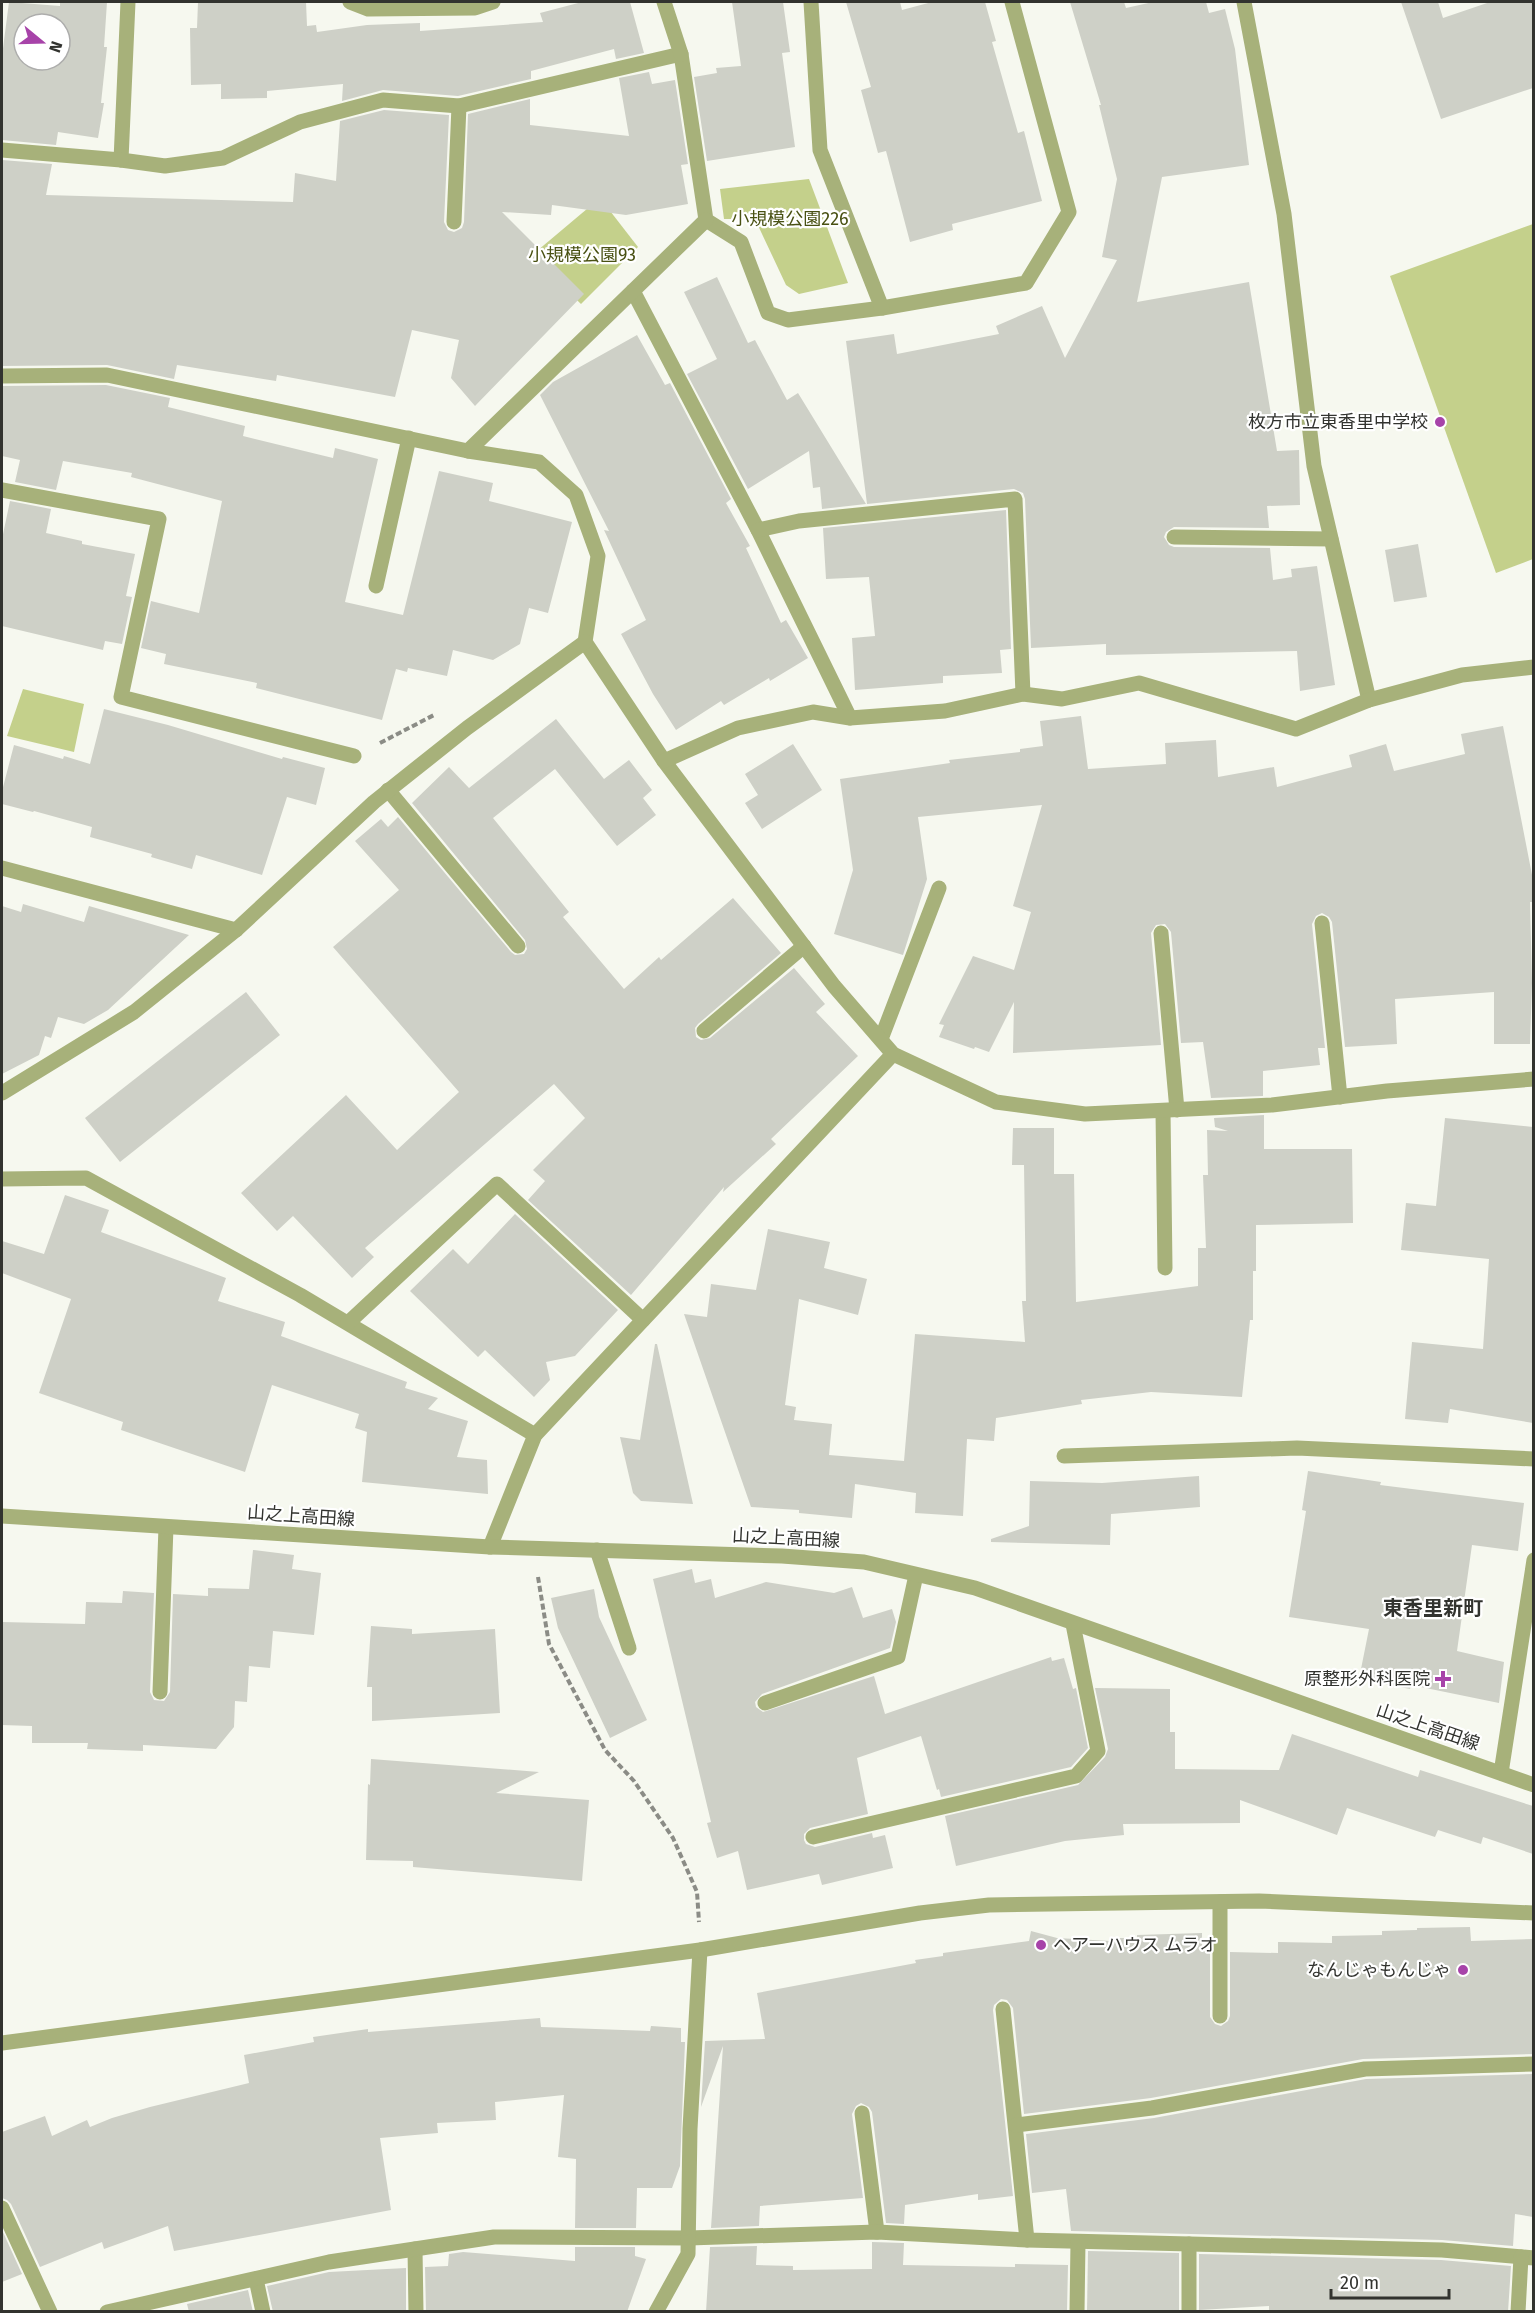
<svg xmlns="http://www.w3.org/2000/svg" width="1535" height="2313" font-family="'Fira Sans','Noto Sans JP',sans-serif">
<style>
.green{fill:#c4d08b}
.building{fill:#ced0c7;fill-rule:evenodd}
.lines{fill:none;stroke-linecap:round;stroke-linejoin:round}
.path{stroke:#8b8c86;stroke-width:4;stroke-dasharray:6 3;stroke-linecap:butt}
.service{stroke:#a7b17a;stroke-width:15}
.minor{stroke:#a7b17a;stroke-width:15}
.tertiary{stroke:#a7b17a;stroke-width:15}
.poi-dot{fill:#a743a9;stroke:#fff;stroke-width:2}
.labels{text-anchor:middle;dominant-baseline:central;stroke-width:4.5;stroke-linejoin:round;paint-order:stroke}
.park-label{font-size:18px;fill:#495113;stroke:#fff}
.poi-label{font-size:18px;fill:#32332f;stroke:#fff;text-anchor:end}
.street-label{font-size:18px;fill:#32332f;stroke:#fff}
.neighbourhood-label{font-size:20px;font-weight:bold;fill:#32332f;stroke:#fff}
</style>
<rect width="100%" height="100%" fill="#f6f8ef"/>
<g class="green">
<polygon points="809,179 848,283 799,294 786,285 755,219 724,219 720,189"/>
<polygon points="600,198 638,247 581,304 531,256"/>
<polygon points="1533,224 1533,559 1496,573 1390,276"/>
<polygon points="23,689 84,704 74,752 7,736"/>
</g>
<g class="building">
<path d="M9,2L60,6V2H107L104,47H107L101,103H104L98,138L58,132L56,145L2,140V56ZM24,24H60V60H24Z"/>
<polygon points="198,2 306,2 307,26 316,25 317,32 367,25 420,23 420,31 543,22 540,13 582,2 630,2 644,53 616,59 614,49 531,71 531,79 458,96 383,90 342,101 343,84 267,91 267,98 221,99 221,84 191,85 190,28 197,28"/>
<polygon points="732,2 783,2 790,52 782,53 795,147 707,161 694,77 717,73 716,68 741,66"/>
<polygon points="846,2 900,2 902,10 932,2 985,2 996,41 992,42 1018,133 1024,131 1042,201 952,224 953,230 910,242 886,151 878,153 861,90 871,87"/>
<polygon points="1070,2 1124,2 1126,8 1153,2 1206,2 1209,13 1225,9 1235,49 1249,165 1162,177 1137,302 1249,282 1277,451 1299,450 1300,505 1267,506 1269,528 1174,527 1166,532 1164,537 1169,545 1174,547 1270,548 1273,580 1292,577 1291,569 1317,566 1335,685 1300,691 1297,651 1106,655 1106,644 1031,648 1025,499 1023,493 1014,489 867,504 846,341 894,334 897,354 999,334 996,326 1042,306 1065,358 1117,260 1102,257 1117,179 1099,105 1101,105"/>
<polygon points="1401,2 1438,2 1443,18 1490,2 1533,2 1533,88 1441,119"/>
<polygon points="649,72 652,84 675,80 688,164 681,165 688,204 626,215 552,205 551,215 502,212 584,294 475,406 451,378 459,340 412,330 395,397 277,375 276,381 177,365 174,379 107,365 2,366 2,160 52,164 46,195 293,202 295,173 336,181 340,121 384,110 449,115 444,222 448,230 454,232 462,228 464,222 468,114 530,99 530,125 629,136 619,78"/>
<polygon points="717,277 748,343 755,340 787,400 798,393 866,504 822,509 820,487 813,488 809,451 748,489 687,374 717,359 684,292"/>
<polygon points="637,335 665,385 670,383 731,499 726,503 750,546 746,548 781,623 786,620 808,658 770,681 769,678 724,705 721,701 676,730 653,694 621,634 646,620 604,530 609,531 540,395 553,382"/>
<polygon points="106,385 170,398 168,407 245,426 243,436 333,458 335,448 378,459 345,602 403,615 439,471 493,483 489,501 572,522 548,613 529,608 520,644 493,660 453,650 447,676 408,668 407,672 396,669 382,720 256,688 257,683 164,664 166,654 141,648 151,601 199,613 222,501 131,477 132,473 63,461 56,490 15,482 20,460 2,456 2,386"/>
<polygon points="10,501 51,509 46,533 82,541 82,544 135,554 126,596 132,597 122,644 105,641 103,650 2,626 2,539"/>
<polygon points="1006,510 1011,649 1000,650 1002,673 943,676 943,683 855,690 852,638 875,636 869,577 826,579 823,528"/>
<polygon points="1418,544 1427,597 1394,602 1385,550"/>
<polygon points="104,709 168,725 282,759 283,757 325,768 316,805 287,797 262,875 196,855 192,869 151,857 152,854 90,837 92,827 34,811 33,812 2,804 2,791 14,745 63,759 64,756 90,764"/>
<polygon points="1081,716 1088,769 1166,764 1165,743 1216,740 1218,777 1274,767 1277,787 1352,767 1349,755 1386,744 1394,771 1465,754 1461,734 1503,726 1533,880 1533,902 1530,902 1532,983 1530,1044 1494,1044 1494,992 1395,999 1397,1044 1345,1047 1332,922 1329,917 1322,913 1316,916 1312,924 1325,1048 1318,1048 1320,1065 1263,1071 1263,1096 1211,1098 1203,1042 1181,1043 1171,932 1165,924 1156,925 1151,933 1161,1045 1013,1053 1014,1002 989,1052 975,1047 974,1049 939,1037 944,1025 939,1024 973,956 1014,970 1031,912 1013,906 1042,805 918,817 927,879 903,955 834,934 853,870 840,779 950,763 949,760 1020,752 1020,749 1043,746 1040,721"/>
<polygon points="556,719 604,779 629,760 652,790 643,798 656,815 617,846 555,769 493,818 569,912 563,917 624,989 659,957 661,960 733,898 781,953 698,1024 695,1028 696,1037 701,1040 710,1038 794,968 825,1004 816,1012 858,1056 771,1139 776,1144 723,1192 724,1187 631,1295 528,1200 545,1181 533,1170 585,1118 554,1084 365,1248 374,1257 352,1278 293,1216 277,1231 241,1193 346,1095 397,1150 459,1092 333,947 399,890 355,841 381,819 388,827 398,817 511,952 515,955 524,954 527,949 525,940 412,803 449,767 469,788"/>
<polygon points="793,744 822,790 762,829 745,803 758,795 745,774"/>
<polygon points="23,904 84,922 89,906 189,935 108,1010 84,1024 58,1017 51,1038 45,1036 39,1055 2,1074 2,906 21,912"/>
<polygon points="246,992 280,1035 120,1162 85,1118"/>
<polygon points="1264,1115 1264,1149 1352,1149 1353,1223 1256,1225 1256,1271 1253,1271 1253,1320 1250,1320 1242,1397 1151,1392 1081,1400 1082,1404 996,1418 994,1441 967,1439 963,1516 915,1513 916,1493 855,1484 852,1518 799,1513 799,1510 751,1507 684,1314 707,1317 711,1284 756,1290 768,1229 830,1242 824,1268 867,1279 858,1315 799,1299 785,1405 796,1407 794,1420 832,1424 829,1455 904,1461 915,1334 1025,1342 1022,1301 1026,1301 1024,1165 1012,1165 1013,1128 1054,1128 1054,1174 1074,1174 1076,1302 1198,1286 1198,1248 1206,1248 1203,1175 1208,1175 1207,1130 1228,1131 1215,1127 1214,1118"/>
<polygon points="1445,1118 1533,1127 1533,1423 1450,1409 1448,1423 1405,1419 1412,1342 1483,1349 1489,1259 1401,1250 1406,1203 1436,1206"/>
<polygon points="65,1195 109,1210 101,1232 226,1278 218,1301 285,1322 281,1336 407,1382 405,1388 438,1398 428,1409 468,1421 457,1457 487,1460 488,1494 362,1482 367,1432 355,1428 359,1414 272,1385 245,1472 121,1430 123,1422 39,1393 71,1299 2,1273 2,1241 44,1254"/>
<polygon points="515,1214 618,1310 575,1356 546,1362 550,1380 534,1397 485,1350 478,1357 410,1291 453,1249 468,1264"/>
<polygon points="655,1344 657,1344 693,1504 641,1501 633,1493 620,1437 640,1440"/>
<polygon points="1308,1471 1381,1482 1380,1485 1524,1503 1518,1551 1472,1545 1457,1651 1504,1662 1499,1703 1411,1685 1410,1689 1359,1679 1369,1629 1289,1617 1306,1511 1302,1510"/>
<polygon points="1199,1476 1200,1507 1111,1514 1110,1545 991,1542 991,1539 1029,1526 1030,1481 1102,1483"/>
<polygon points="253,1550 294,1555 292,1569 321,1573 314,1635 273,1631 270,1668 249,1666 247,1702 235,1701 234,1727 216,1749 143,1745 143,1751 87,1749 88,1743 32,1743 32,1726 2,1725 2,1622 85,1624 86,1602 122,1603 123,1591 154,1593 150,1692 154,1700 164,1701 170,1692 173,1594 208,1596 208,1588 249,1589"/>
<polygon points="692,1569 695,1583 711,1579 715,1598 766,1582 834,1593 852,1587 863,1618 892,1609 896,1622 890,1648 762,1694 755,1702 756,1707 763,1712 874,1676 885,1714 1051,1657 1052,1661 1064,1658 1073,1689 1076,1688 1088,1748 1071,1767 941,1797 939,1789 937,1790 921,1736 857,1758 868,1814 810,1828 804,1834 804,1840 806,1844 815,1847 872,1833 873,1838 885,1835 893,1868 822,1885 819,1874 747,1890 738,1851 717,1858 707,1823 711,1822 653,1579"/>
<polygon points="594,1589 599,1617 647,1720 610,1738 558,1628 551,1598"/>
<polygon points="371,1626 412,1629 412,1634 495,1629 500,1713 372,1721 372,1687 367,1687"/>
<polygon points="1095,1688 1170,1689 1170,1732 1175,1732 1175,1769 1279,1770 1292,1734 1418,1777 1420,1770 1533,1806 1533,1854 1483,1837 1481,1844 1438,1830 1435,1837 1347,1808 1337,1835 1240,1800 1240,1823 1123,1824 1124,1835 1065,1841 956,1866 945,1816 1078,1785 1105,1757 1108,1749"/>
<polygon points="371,1759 539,1772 496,1793 589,1800 582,1881 413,1867 413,1861 366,1860 368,1784 370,1785"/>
<polygon points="1470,1927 1471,1941 1533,1939 1533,2054 1363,2059 1151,2098 1024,2114 1013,2008 1007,2000 1001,1999 994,2005 993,2010 1013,2196 978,2200 978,2194 905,2205 904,2224 886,2223 872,2112 869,2107 861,2103 856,2106 852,2114 863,2198 760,2206 759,2226 711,2228 723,2046 701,2107 705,2041 765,2039 757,1993 916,1963 915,1960 943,1956 943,1953 1029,1941 1031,1931 1057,1938 1111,1941 1111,1938 1137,1938 1137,1935 1202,1933 1202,1951 1210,1951 1210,2017 1215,2024 1221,2026 1228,2021 1230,2016 1230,1952 1278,1953 1278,1942 1332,1943 1332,1936 1382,1935 1382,1931 1417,1930 1417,1928"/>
<polygon points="540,2018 541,2027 650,2031 651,2026 681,2028 681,2042 685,2042 680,2166 672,2188 637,2188 636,2228 575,2228 576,2159 558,2157 564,2095 495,2102 496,2120 437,2123 438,2133 380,2138 391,2210 174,2251 168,2226 104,2249 102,2242 40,2267 11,2204 7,2200 2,2198 2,2132 45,2116 52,2136 87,2120 90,2127 112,2118 150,2107 249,2083 244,2055 314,2042 313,2037 368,2029 368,2032"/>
<polygon points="1533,2074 1533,2217 1515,2214 1513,2246 1442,2240 1071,2231 1066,2189 1032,2193 1026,2134 1154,2118 1366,2079"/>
<polygon points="2,2230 22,2274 2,2282"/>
<polygon points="872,2242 904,2243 903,2265 1015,2267 1015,2264 1068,2265 1067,2312 706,2312 710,2247 757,2246 756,2265 793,2266 793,2270 872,2269"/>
<polygon points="575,2247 635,2247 635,2256 646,2259 627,2312 426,2312 425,2267 448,2266 449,2254 463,2252 575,2261"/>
<polygon points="1088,2251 1179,2253 1179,2311 1087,2312"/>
<polygon points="1199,2254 1441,2260 1511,2266 1508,2312 1269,2312 1269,2306 1199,2310"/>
<polygon points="406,2268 406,2312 273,2312 267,2286 329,2272"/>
<polygon points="248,2290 253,2312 189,2312 187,2304"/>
</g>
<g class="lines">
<g class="path">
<polyline points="380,743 434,715"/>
<polyline points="538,1577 549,1644 605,1750 634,1781 673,1838 697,1892 699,1922"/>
</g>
<g class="service">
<polyline points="454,222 459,106"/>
<polyline points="388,790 518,946"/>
<polyline points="1322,923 1340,1097"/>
<polyline points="1161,933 1177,1110"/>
<polyline points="704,1031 804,946"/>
<polyline points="881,1039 939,888"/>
<polyline points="1163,1111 1165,1268"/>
<polyline points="160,1692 166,1527"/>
<polyline points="765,1703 898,1657 916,1575"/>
<polyline points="1501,1773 1534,1560"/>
<polyline points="1220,1902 1220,2016"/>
<polyline points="862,2113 877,2232"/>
<polyline points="2,2208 50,2312"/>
</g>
<g class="minor">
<polyline points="128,2 121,160 165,166 223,158 300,122 383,100 459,106 681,54 706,220 741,242 768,313 788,320 882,308 1026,283 1069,212 1012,2"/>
<polyline points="350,2 368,9 475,8 493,2"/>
<polyline points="664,2 681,54"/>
<polyline points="811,2 820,150 882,308"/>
<polyline points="1244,2 1284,214 1314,466 1369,700"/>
<polyline points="2,150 121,160"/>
<polyline points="633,291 758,530 850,718"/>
<polyline points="2,376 107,375 468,451 539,462 576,495 598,556 585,642 664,761 834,986 893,1054 996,1102 1085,1114 1272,1105 1387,1091 1534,1079"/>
<polyline points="468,451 706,220"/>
<polyline points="2,490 159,519 121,697 354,756"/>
<polyline points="758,530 799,521 1015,499 1023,694"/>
<polyline points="1174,537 1331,539"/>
<polyline points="376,586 409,438"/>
<polyline points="664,761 738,728 813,712 850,718 945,711 1023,694 1062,699 1139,683 1296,729 1369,700 1462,675 1534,667"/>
<polyline points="2,868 236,930"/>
<polyline points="2,1093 134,1012 236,930 374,802 467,728 585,642"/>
<polyline points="2,1179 86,1178 300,1295 535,1435"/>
<polyline points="348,1323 497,1184 643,1320"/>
<polyline points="1064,1456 1297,1448 1534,1459"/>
<polyline points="490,1547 535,1435 893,1054"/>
<polyline points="597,1550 629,1648"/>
<polyline points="813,1837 1076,1776 1098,1751 1073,1624"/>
<polyline points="1003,2009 1027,2240"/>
<polyline points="1016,2125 1152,2108 1365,2069 1534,2064"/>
<polyline points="415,2249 416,2312"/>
<polyline points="256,2279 263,2312"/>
<polyline points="107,2312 329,2262 494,2237 689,2238 877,2232 1027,2240 1442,2250 1534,2258"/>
<polyline points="656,2312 688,2254 690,2129 700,1950"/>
<polyline points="1077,2312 1078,2242"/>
<polyline points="1189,2312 1189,2244"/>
<polyline points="1518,2312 1521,2257"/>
</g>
<g class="tertiary">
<polyline points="2,1516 490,1547 782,1556 864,1562 975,1588 1534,1785"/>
<polyline points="2,2043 700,1950 920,1913 989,1905 1259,1901 1534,1913"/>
</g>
</g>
<g class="poi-dot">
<circle cx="1440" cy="422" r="6"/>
<path d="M1440 1670h6v6h6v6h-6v6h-6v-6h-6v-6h6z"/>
<circle cx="1041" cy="1945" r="6"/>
<circle cx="1463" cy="1970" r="6"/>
</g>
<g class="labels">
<g class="park-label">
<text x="790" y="219">小規模公園226</text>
<text x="582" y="255">小規模公園93</text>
</g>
<g class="poi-label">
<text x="1428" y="422">枚方市立東香里中学校</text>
<text x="1430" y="1679">原整形外科医院</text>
<text x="1053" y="1945" text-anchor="start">ヘアーハウス ムラオ</text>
<text x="1451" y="1970">なんじゃもんじゃ</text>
</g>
<g class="street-label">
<text transform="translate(301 1516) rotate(4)">山之上高田線</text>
<text transform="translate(786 1538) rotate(3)">山之上高田線</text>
<text transform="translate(1428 1727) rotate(19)">山之上高田線</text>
</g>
<g class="neighbourhood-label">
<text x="1433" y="1608">東香里新町</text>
</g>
</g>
<rect width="1535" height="2313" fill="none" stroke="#32332f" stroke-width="6"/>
<g transform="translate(42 42) rotate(109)"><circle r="28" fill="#ffffff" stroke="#adadac" stroke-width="1.5"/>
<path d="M0-4.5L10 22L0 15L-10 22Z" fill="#a743a9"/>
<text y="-9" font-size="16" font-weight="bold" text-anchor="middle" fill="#32332f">N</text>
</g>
<path d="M1331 2289v9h118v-9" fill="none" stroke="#32332f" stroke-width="3"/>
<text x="1340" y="2289" font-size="18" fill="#32332f" stroke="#ffffff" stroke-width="4.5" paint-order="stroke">20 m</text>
</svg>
